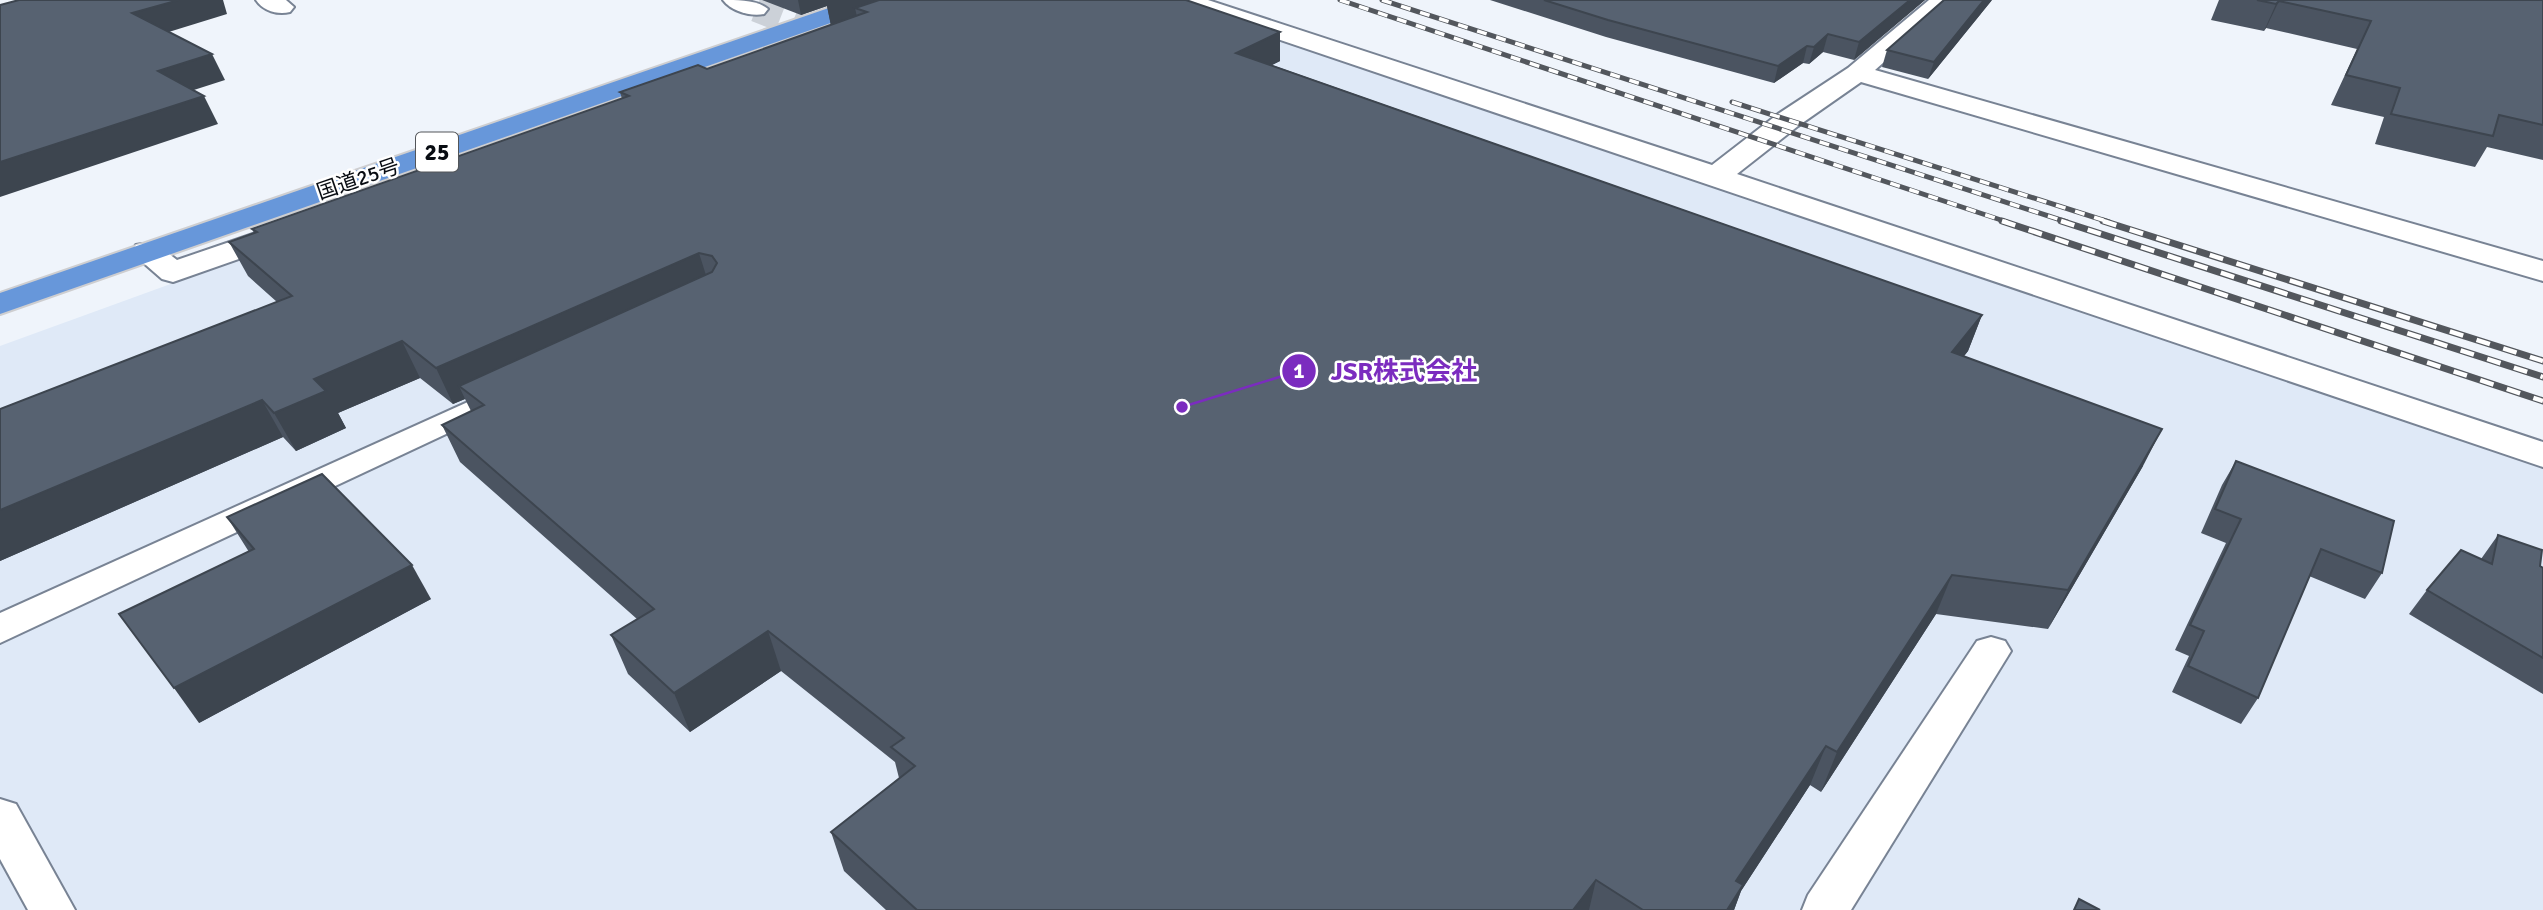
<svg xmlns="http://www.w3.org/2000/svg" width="2543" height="910" font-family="Signika,'Noto Sans JP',sans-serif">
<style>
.built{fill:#dfe9f7}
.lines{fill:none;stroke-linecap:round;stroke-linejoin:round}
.street-tunnel{stroke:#ccd1d8;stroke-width:26;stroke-dasharray:26 13;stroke-linecap:butt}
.lane-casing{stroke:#788394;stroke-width:4}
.street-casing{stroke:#788394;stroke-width:4}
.highway-casing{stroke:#ceced0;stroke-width:4}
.lane{fill:#fff;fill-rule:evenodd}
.street{fill:#fff;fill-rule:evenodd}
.highway{fill:#6797da;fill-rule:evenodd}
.rail-far1-casing{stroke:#53575d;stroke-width:5}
.rail-casing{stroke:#53575d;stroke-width:7}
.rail-far1{stroke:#fff;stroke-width:3.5;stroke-dasharray:10;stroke-linecap:butt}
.rail{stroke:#fff;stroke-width:4.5;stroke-dasharray:14;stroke-linecap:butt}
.wall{fill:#4b5461}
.shaded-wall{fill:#3d454f}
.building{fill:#576271;stroke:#3d454f;stroke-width:2}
.labels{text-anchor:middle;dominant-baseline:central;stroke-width:5;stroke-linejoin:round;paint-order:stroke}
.far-street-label{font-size:21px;fill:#080c12;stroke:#fff}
.shield{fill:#fff;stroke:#525559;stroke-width:2}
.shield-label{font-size:23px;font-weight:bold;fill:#080c12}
.leader{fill:none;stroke:#7b2cbf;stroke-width:2.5}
.callout-dot{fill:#7b2cbf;stroke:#fff;stroke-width:2.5}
.mark-label{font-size:21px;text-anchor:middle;font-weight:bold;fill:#fff}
.callout-label{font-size:26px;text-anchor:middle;font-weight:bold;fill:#7b2cbf;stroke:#fff;stroke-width:5;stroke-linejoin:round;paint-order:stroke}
</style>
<rect width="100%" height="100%" fill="#eff4fb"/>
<polygon class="built" points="952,0 1160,0 2543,467 2543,910 0,910 0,346"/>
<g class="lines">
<polyline class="street-tunnel" points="756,9 828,37"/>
<g class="lane-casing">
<g id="lane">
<polygon points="512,382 523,384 528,391 523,398 0,643 0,613"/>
<polygon points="1991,637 2005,641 2011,651 1851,910 1802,910 1808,895 1977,641"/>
<polygon points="0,799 16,804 75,910 28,910 0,859"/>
</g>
</g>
<g class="street-casing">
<g id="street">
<path d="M256,0H286L294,7L290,12C278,15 263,11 256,0Z"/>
<path d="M723,0C737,0 758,0 768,9L764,14C751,17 731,11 723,0Z"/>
<polygon points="1174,0 1208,0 1712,165 1778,114 1848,68 1929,0 1954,0 1875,70 2543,261 2543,281 1861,82 1798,126 1737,174 2543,442 2543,467 1177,5"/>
<path d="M282,224L293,226L297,233L293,240L173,282L162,279L131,252L136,245C154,241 163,249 177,260Z"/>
</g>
</g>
<g class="highway-casing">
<polygon id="highway" points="852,0 885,0 882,5 0,314 0,293"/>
</g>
<use href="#lane" class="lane"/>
<use href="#street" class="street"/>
<use href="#highway" class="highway"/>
<g class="rail-far1-casing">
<g id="rail-far1">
<polyline points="1340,0 2007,222"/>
<polyline points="1382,0 2067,222"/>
<polyline points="1732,102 2109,222"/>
</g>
</g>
<g class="rail-casing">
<g id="rail">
<polyline points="2002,221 2543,401"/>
<polyline points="2061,221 2543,377"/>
<polyline points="2103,221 2543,361"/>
</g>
</g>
<use href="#rail-far1" class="rail-far1"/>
<use href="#rail" class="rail"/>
</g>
<g class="wall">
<polygon points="762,0 1186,0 1280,32 1280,61 1272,65 1982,315 1968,351 1964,356 2143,466 2048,629 1936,614 1821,792 1810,785 1741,891 1734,910 886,910 844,871 831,832 899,778 895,762 781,671 690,732 628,674 611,635 637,619 460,462 442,425 471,411 465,399 453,404 420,378 338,413 346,428 296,451 283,437 0,561 0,409 277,302 248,276 229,242 254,233 252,229 622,99 620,92 707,69 831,25 827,6 801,15"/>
<polygon points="1490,0 1925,0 1854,60 1823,52 1809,64 1803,63 1774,83 1606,37"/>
<polygon points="1992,0 1928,79 1882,67 1887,50"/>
<polygon points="2219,0 2543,0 2543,160 2487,147 2475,167 2375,144 2384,117 2331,105 2357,49 2266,28 2264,31 2211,20"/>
<polygon points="2236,461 2382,573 2365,599 2309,576 2258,698 2241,724 2172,692 2189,656 2175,650 2226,543 2201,533 2222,485"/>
<polygon points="227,517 431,599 199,723 249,552"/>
<polygon points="2498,535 2540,566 2543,568 2543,694 2409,614 2427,590 2481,559"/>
</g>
<g class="shaded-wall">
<polygon points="179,0 223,0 227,14 146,39 132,13"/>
<polygon points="798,0 904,0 867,12 855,8 857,17 831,26 827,6 801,15"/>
<polygon points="1910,0 1925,0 1854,60 1859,42"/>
<polygon points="1984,0 1992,0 1928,79 1934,62"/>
<polygon points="2279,1 2266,28 2264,31 2276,4"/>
<polygon points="1280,32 1280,61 1236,83 1236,53"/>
<polygon points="1828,34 1823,52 1809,64 1814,47"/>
<polygon points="1807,46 1803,63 1774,83 1778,66"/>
<polygon points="212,54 225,80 172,97 158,71"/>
<polygon points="204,96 218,124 0,197 0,162"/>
<polygon points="699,253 710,288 459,386 465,399 453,404 436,368"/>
<polygon points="1982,315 1968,351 1938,389 1952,352"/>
<polygon points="402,341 420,378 338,413 346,428 296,451 274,413 314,379"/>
<polygon points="262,400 283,437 0,561 0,510"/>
<polygon points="2162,429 2143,466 2048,629 2068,590"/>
<polygon points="412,565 431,599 199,723 174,688"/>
<polygon points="1952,575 1936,614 1821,792 1837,752"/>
<polygon points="768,631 781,671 690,732 674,693"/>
<polygon points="1826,746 1810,785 1741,891 1734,910 1726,910 1736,881"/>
<polygon points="1596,880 1589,910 1573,910"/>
</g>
<g class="building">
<polygon points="19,0 179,0 132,13 212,54 158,71 204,96 0,162 0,5"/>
<polygon points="879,0 1186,0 1280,32 1236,53 1982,315 1952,352 2162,429 2068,590 1952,575 1837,752 1826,746 1736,881 1743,885 1727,910 1643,910 1596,880 1573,910 917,910 831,832 915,766 891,747 904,738 768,631 674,693 611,635 654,609 442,425 484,405 459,386 712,272 717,263 712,256 699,253 436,368 402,341 314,379 326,391 274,413 262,400 0,510 0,409 292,296 229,242 257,232 252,229 629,96 620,92 698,65 707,69 867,12 855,8"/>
<polygon points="1544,0 1910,0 1859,42 1828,34 1814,47 1807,46 1778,66 1608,20"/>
<polygon points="1944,0 1984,0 1934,62 1887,50"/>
<polygon points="2257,0 2543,0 2543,125 2499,115 2493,136 2391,114 2400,88 2346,75 2371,21 2279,1 2276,4"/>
<polygon points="2236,461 2394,521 2382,573 2321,549 2258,698 2188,666 2204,631 2190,625 2241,519 2215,509"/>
<polygon points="322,474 412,565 174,688 119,614 254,549 227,517"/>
<polygon points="2498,535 2542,550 2540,566 2543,568 2543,658 2427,590 2461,550 2492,564"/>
<polygon points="2079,899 2100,910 2074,910"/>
</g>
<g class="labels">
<g class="far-street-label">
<text transform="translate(358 179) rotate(-19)">国道25号</text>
</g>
<rect class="shield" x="416" y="132.5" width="42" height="39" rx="5"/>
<g class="shield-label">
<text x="437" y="152">25</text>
</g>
</g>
<path class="leader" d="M1182 407L1299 371"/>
<g class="callout-dot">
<circle cx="1182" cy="407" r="7"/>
<circle cx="1299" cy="371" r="18"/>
</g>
<g class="mark-label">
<text x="1299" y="378">1</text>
</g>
<g class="callout-label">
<text x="1404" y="380">JSR株式会社</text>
</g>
</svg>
